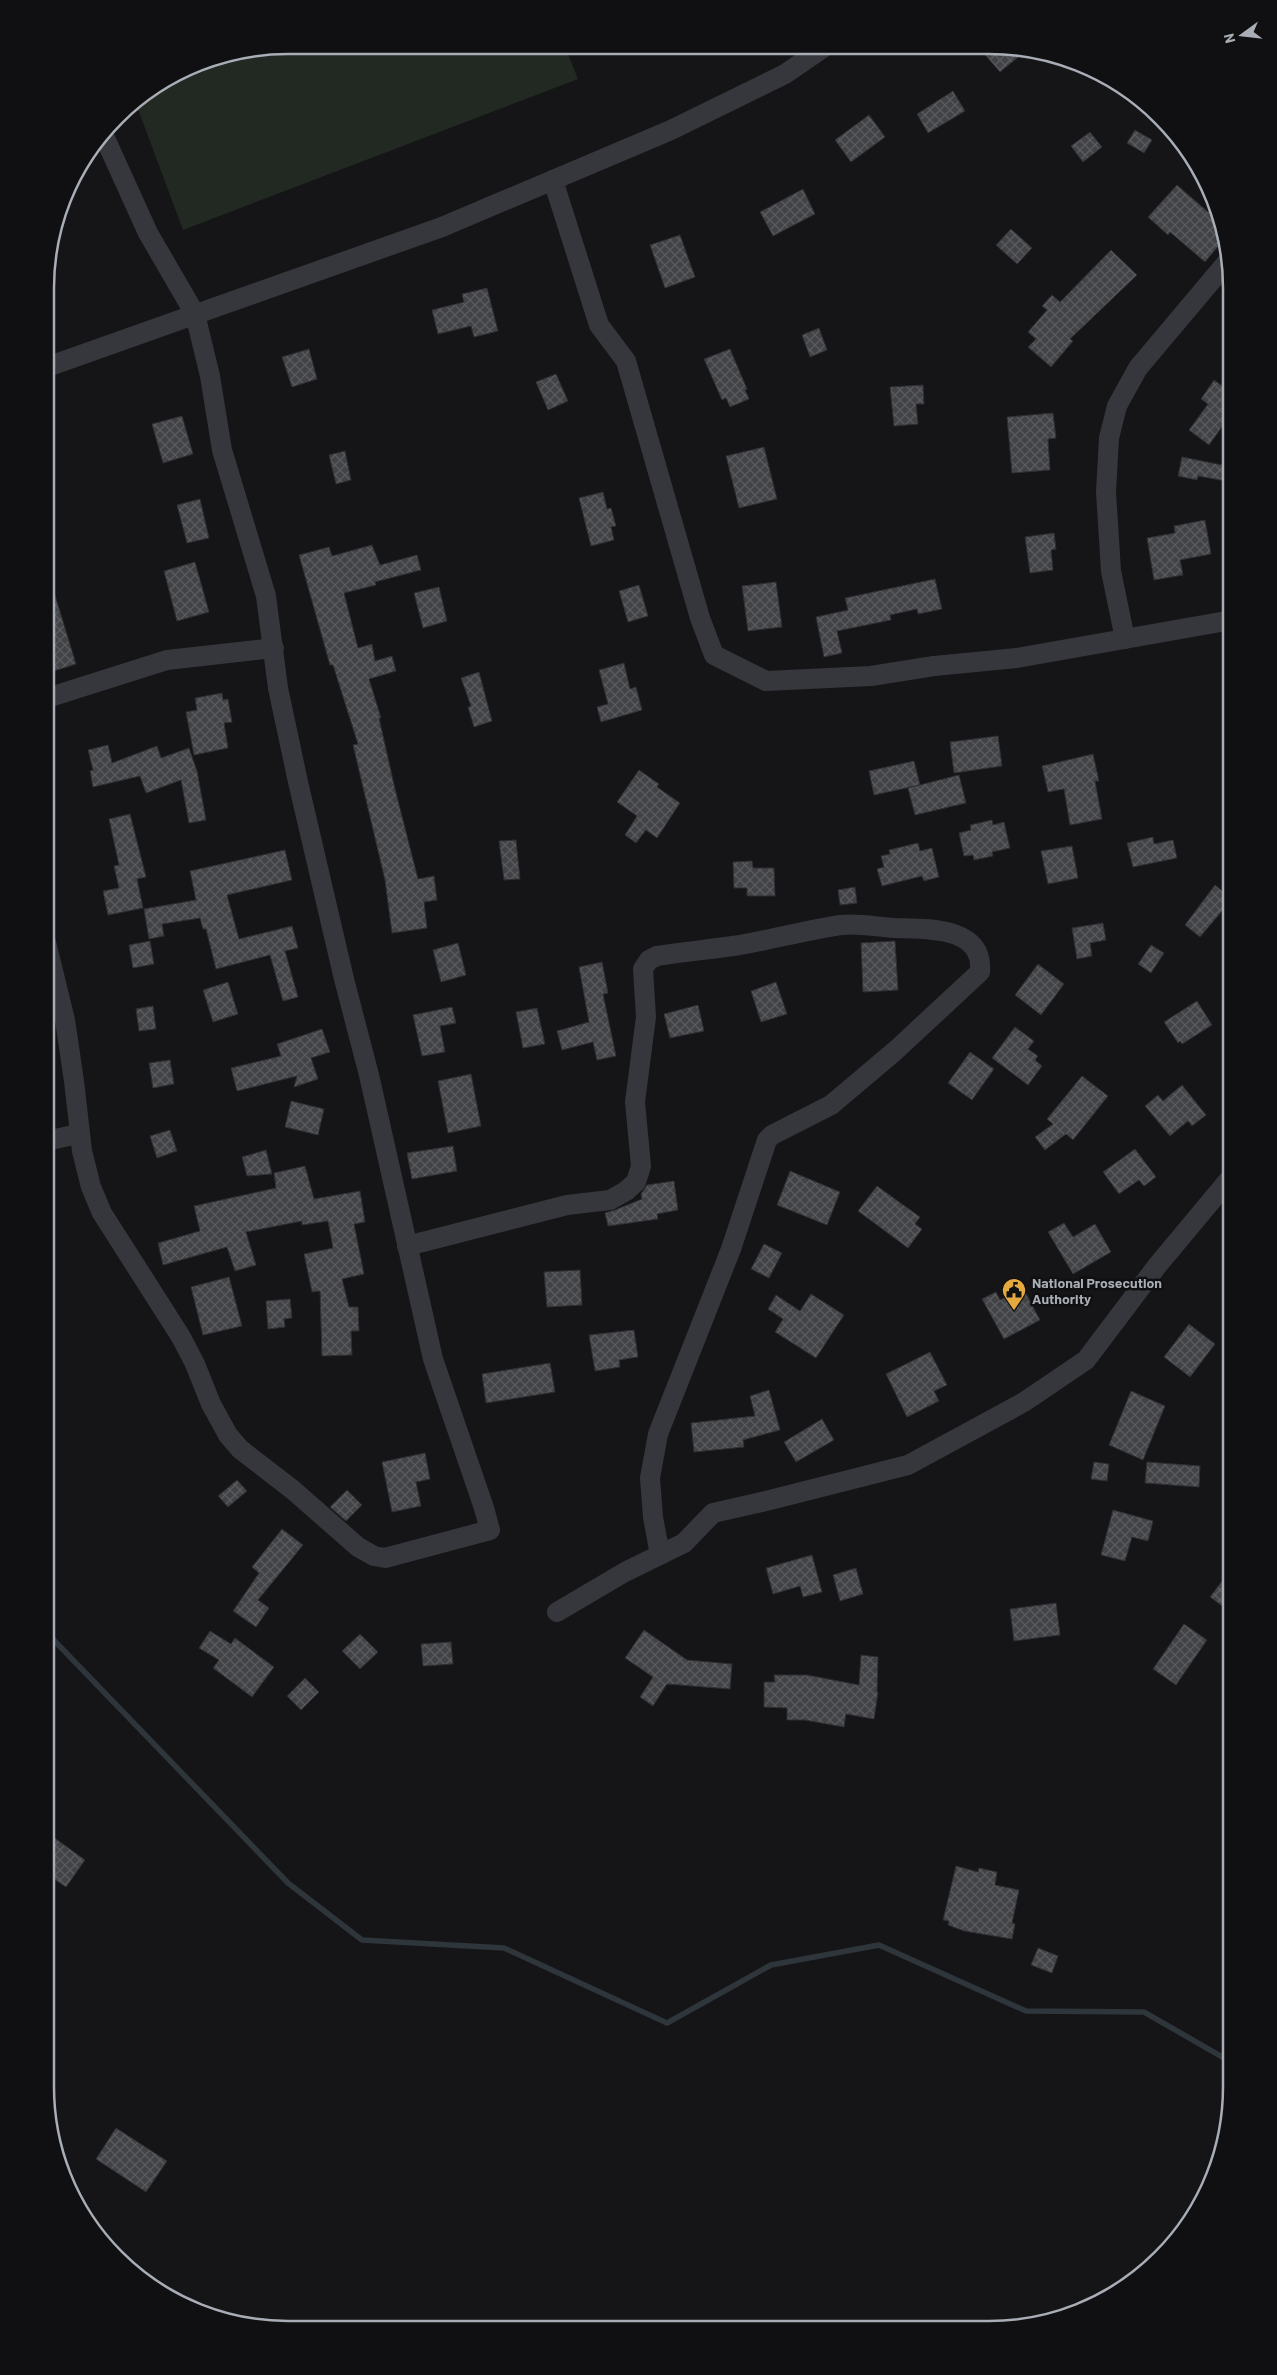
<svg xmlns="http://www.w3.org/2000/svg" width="1277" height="2375" font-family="Barlow,sans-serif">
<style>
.garden{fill:#222922}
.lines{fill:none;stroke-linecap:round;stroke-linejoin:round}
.stream{stroke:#2e363c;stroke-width:5.5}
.building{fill:url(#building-cross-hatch);stroke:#2f2f33}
.street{stroke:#36373c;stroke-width:20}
.labels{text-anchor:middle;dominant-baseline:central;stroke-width:5;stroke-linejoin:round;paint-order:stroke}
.poi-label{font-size:14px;font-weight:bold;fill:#a8adb6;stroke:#101012;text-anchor:start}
.rim{fill:none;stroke:#a8adb6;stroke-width:2.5}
</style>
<defs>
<pattern id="building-cross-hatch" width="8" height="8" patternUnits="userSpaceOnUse" patternTransform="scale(1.25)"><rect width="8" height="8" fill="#424347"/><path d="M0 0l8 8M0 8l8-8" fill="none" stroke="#5a5b5f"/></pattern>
</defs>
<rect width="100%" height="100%" fill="#151517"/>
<polygon class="garden" points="288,45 565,47 578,79 183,230 135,101 195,63"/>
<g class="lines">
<polyline class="stream" points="46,1632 288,1883 362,1940 504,1948 667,2023 771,1965 879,1945 1026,2011 1144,2012 1231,2062"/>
</g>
<g class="building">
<polygon points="980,49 1027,50 1000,72"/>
<polygon points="953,91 965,111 928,133 917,114"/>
<polygon points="869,115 885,137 851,162 835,140"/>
<polygon points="1135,130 1152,140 1144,153 1127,143"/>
<polygon points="1090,132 1102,147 1083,162 1071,146"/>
<polygon points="1177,185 1208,212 1216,203 1219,209 1224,239 1205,262 1170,232 1168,235 1148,217"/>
<polygon points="803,189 815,214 773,236 760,212"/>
<polygon points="1011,229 1032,248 1017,264 996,245"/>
<polygon points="680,235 695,277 665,288 650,245"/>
<polygon points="1111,250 1137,275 1070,339 1073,341 1051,367 1028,347 1036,339 1028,332 1047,310 1042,306 1052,295 1060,302"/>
<polygon points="487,288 498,331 474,337 471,326 438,334 432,310 464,302 462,294"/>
<polygon points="819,328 827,350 810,357 802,335"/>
<polygon points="309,349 317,379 292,387 282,357"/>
<polygon points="730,349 747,389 745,390 749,399 730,407 726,398 722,400 704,359"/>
<polygon points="556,374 568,401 548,410 536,382"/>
<polygon points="1214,380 1232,393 1232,430 1224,424 1209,445 1189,430 1208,404 1201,399"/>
<polygon points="923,385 924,404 916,404 918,424 894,426 890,387"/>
<polygon points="1053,413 1056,438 1048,439 1050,470 1012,473 1007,417"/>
<polygon points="182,416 193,454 163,463 152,424"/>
<polygon points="764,447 777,499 739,508 726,456"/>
<polygon points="345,451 351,480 336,484 329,455"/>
<polygon points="1182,457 1232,467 1232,482 1198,476 1197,480 1178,476"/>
<polygon points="603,492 607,509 611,508 616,526 611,527 614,540 591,546 579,498"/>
<polygon points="200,499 209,538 187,543 177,505"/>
<polygon points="1205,520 1211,554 1180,560 1183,575 1154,580 1147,538 1175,533 1174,526"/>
<polygon points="1054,533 1056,549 1051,550 1053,570 1030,573 1025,537"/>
<polygon points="372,545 380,565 417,555 421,570 375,582 376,585 344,593 358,648 372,644 375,661 392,656 396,671 369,679 381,718 379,718 395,789 418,879 434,876 437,900 424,902 427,928 392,933 385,880 353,745 358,744 333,665 330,665 299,555 329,547 332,556"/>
<polygon points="195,562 209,612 177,621 164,571"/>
<polygon points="50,579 76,664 54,671 47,649 47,580"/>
<polygon points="935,579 942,609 918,614 917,609 890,615 891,620 837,631 842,653 824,657 816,617 848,610 845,598"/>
<polygon points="776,582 782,627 748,631 742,586"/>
<polygon points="639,585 648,616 628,622 619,591"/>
<polygon points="439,587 447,621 423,628 414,593"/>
<polygon points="624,663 630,689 636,687 642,710 601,722 597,707 608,704 599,670"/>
<polygon points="479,672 492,721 474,727 468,707 471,706 461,678"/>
<polygon points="222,693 223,700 228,699 232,722 224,723 228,748 194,755 186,712 197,710 195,698"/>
<polygon points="998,736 1002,766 954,773 950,742"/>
<polygon points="108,745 112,763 157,746 161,758 189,748 197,771 206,820 189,823 181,780 146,793 140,776 93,787 90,771 93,770 88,750"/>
<polygon points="1093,754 1099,781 1095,781 1102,819 1070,825 1064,789 1048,792 1042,766"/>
<polygon points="914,761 920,785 874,795 869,771"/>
<polygon points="639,770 659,784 657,787 680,803 657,838 646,830 636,843 625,835 637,816 617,802"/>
<polygon points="959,775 966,803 915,815 908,788"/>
<polygon points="130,814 146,877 137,879 143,908 108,915 103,891 119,888 114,866 119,865 109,819"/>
<polygon points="992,820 993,825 1004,822 1010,848 992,852 993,856 974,860 973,855 964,856 959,833 971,830 970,825"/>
<polygon points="1153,837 1154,844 1173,840 1177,858 1133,867 1127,843"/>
<polygon points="516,840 520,879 504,880 499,841"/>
<polygon points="918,843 920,851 932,848 939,877 924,881 922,876 882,886 877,869 884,867 881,856 890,854 889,850"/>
<polygon points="1072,846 1078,878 1048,884 1041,851"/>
<polygon points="285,850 292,880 227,895 239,939 292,926 298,948 285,951 298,997 283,1001 270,955 216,969 206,929 203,929 200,918 162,924 164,936 149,939 144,909 196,900 190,871"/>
<polygon points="752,861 753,868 774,868 775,896 747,896 747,888 734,888 733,862"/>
<polygon points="1215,885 1232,899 1200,937 1185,925"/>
<polygon points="855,887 857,903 840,905 838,890"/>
<polygon points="1103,923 1106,940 1090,943 1092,956 1077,959 1072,928"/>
<polygon points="150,941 154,964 133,968 129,945"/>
<polygon points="895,941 898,990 863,992 861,943"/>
<polygon points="458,943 466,975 441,982 433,950"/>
<polygon points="1151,945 1164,953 1151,973 1138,964"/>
<polygon points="602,962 608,993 603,994 616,1056 597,1060 593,1042 562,1050 557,1031 589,1022 579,967"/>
<polygon points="1038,964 1064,984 1041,1015 1015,995"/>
<polygon points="228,982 238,1014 213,1022 203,990"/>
<polygon points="776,982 787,1014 761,1022 751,991"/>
<polygon points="1197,1001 1212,1025 1182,1044 1180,1041 1178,1043 1164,1022"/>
<polygon points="698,1005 704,1031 670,1038 664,1014"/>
<polygon points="153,1006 156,1029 139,1031 136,1009"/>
<polygon points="452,1007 456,1023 440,1026 445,1052 422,1056 413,1015"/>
<polygon points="537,1008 545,1044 523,1048 516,1012"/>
<polygon points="1015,1027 1034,1041 1028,1049 1038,1056 1035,1060 1042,1066 1028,1085 992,1058"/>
<polygon points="322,1029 330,1052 311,1058 318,1079 294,1087 297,1076 237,1091 231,1068 281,1056 277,1044"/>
<polygon points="970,1052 994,1069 972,1100 948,1083"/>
<polygon points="170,1060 174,1084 153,1088 149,1063"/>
<polygon points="471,1074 481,1126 448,1133 438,1081"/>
<polygon points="1082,1076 1108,1096 1073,1140 1066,1134 1045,1150 1035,1137 1053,1124 1047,1119"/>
<polygon points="1182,1085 1206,1115 1192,1126 1188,1121 1170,1136 1145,1106 1158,1095 1163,1101"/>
<polygon points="291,1101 324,1109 318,1135 285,1127"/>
<polygon points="170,1130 177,1151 157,1158 150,1136"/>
<polygon points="453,1146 457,1171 412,1179 407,1153"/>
<polygon points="1135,1149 1156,1177 1144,1186 1139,1180 1119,1194 1103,1172"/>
<polygon points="266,1150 272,1174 247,1176 242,1157"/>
<polygon points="305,1166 314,1199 360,1191 365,1222 354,1224 364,1274 342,1279 349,1307 358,1307 359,1331 351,1331 352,1355 322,1356 320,1291 312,1292 304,1254 333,1248 328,1221 302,1225 302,1221 246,1232 256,1265 235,1271 227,1247 163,1265 158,1243 200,1231 194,1206 276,1188 274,1173"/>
<polygon points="790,1171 840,1192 827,1225 777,1205"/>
<polygon points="674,1181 678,1210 657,1214 658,1219 608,1226 605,1213 615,1210 642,1199 641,1194 647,1185"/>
<polygon points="877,1186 920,1217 915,1224 922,1229 908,1248 858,1211"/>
<polygon points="1064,1223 1073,1237 1095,1224 1111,1252 1073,1274 1048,1232"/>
<polygon points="764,1244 782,1253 769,1278 751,1269"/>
<polygon points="580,1270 582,1305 547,1307 544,1272"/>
<polygon points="229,1277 242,1326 203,1335 191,1287"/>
<polygon points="1023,1288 1040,1320 1004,1339 982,1299 996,1292 1000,1300"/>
<polygon points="811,1294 844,1315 816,1358 775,1332 783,1319 768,1309 776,1295 800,1311"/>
<polygon points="290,1299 292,1318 284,1319 285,1327 268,1329 266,1301"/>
<polygon points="1189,1324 1215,1344 1190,1377 1164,1357"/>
<polygon points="634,1330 638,1357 619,1360 620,1367 595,1371 589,1335"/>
<polygon points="930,1352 947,1385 934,1391 939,1401 907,1417 886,1374"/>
<polygon points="550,1363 555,1392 486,1403 482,1374"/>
<polygon points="769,1390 780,1430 743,1440 744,1447 694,1452 691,1423 755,1416 750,1396"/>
<polygon points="1131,1391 1165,1406 1143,1460 1109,1445"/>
<polygon points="822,1419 834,1440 796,1462 784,1442"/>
<polygon points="425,1453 430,1479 416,1482 421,1506 392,1512 382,1462"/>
<polygon points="1094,1462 1109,1464 1107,1481 1091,1479"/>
<polygon points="1147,1462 1200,1466 1199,1487 1145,1483"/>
<polygon points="237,1480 247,1491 228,1507 218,1496"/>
<polygon points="347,1490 362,1505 346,1521 330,1507"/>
<polygon points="1113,1510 1153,1521 1148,1541 1132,1537 1125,1561 1101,1555"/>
<polygon points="282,1529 303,1545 258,1600 269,1608 256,1627 233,1611 259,1573 252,1567"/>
<polygon points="812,1555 822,1592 803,1597 800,1586 773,1594 766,1568"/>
<polygon points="856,1568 863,1594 840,1601 833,1575"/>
<polygon points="1232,1568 1232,1613 1210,1597"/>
<polygon points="1056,1603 1060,1635 1014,1641 1010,1609"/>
<polygon points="1184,1624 1207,1640 1176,1685 1153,1669"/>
<polygon points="644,1630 687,1660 732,1664 730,1689 667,1684 653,1706 640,1697 653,1677 625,1658"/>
<polygon points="210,1631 231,1644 235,1638 274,1667 252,1697 213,1668 219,1660 199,1648"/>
<polygon points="360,1634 378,1652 360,1669 342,1651"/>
<polygon points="451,1642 453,1664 423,1666 421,1644"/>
<polygon points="861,1655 878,1657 877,1692 878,1692 874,1719 846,1714 844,1727 805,1720 787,1720 787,1708 764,1707 764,1682 775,1682 774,1675 807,1675 859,1685"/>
<polygon points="305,1678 319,1692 301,1710 287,1696"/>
<polygon points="45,1831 85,1860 66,1887 45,1873"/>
<polygon points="956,1866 978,1872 979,1868 997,1872 995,1885 1019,1890 1012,1923 1015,1924 1012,1939 964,1931 948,1925 949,1921 943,1920"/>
<polygon points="1038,1948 1058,1956 1052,1973 1031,1965"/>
<polygon points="116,2128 167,2161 146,2192 96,2159"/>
</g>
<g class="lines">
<g class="street">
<polyline points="553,180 599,325 626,361 700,618 714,655 766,681 871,676 934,666 1017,658 1232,620"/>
<polyline points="47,367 442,227 671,130 785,74 823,48"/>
<polyline points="1125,639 1111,571 1106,492 1109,438 1117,406 1138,368 1228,261"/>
<polyline points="47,698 167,660 274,648"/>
<polyline points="46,942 65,1020 74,1081 82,1151 91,1187 102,1213 181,1337 195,1364 211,1404 228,1435 240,1449 293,1490 358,1547 374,1556 385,1558 490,1530 484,1508 433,1359 369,1075 344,979 298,782 278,688 266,596 222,450 210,376 195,314 148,233 104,136"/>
<polyline points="46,1141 78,1134"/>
<path d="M407,1246L567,1205L610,1200L626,1191L636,1182L641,1166L635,1102L646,1017L643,969L649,960L657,956C684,952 712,949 740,945C774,939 807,930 841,925C858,923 877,927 894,928C924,929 984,925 980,972L895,1051L831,1105L772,1135L767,1140L731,1249L658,1434L650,1478L653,1517L660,1555"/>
<polyline points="557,1612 625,1572 684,1543 713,1513 766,1501 908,1465 1024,1402 1086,1360 1157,1266 1232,1176"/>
</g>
</g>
<defs>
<g id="civic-pin" transform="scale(1.25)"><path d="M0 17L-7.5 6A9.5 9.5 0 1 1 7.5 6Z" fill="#e5aa3f" stroke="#101012"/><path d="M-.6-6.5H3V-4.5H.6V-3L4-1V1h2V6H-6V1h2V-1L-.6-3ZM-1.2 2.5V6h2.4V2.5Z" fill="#111"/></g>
</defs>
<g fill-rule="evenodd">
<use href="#civic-pin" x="1014" y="1290"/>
</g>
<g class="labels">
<g class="poi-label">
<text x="1032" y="1282">National Prosecution<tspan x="1032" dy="16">Authority</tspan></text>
</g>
</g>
<path d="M0 0H1277V2375H0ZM288 54H989A234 234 0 0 1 1223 288V2087A234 234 0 0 1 989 2321H288A234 234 0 0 1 54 2087V288A234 234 0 0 1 288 54Z" fill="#101012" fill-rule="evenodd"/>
<path class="rim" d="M288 54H989A234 234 0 0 1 1223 288V2087A234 234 0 0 1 989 2321H288A234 234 0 0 1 54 2087V288A234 234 0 0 1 288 54Z"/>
<g transform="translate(1242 35) rotate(255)" stroke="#101012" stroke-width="4" paint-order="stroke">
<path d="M0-4L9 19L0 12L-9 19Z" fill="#a8adb6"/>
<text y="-8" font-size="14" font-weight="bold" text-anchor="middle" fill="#a8adb6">N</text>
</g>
</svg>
